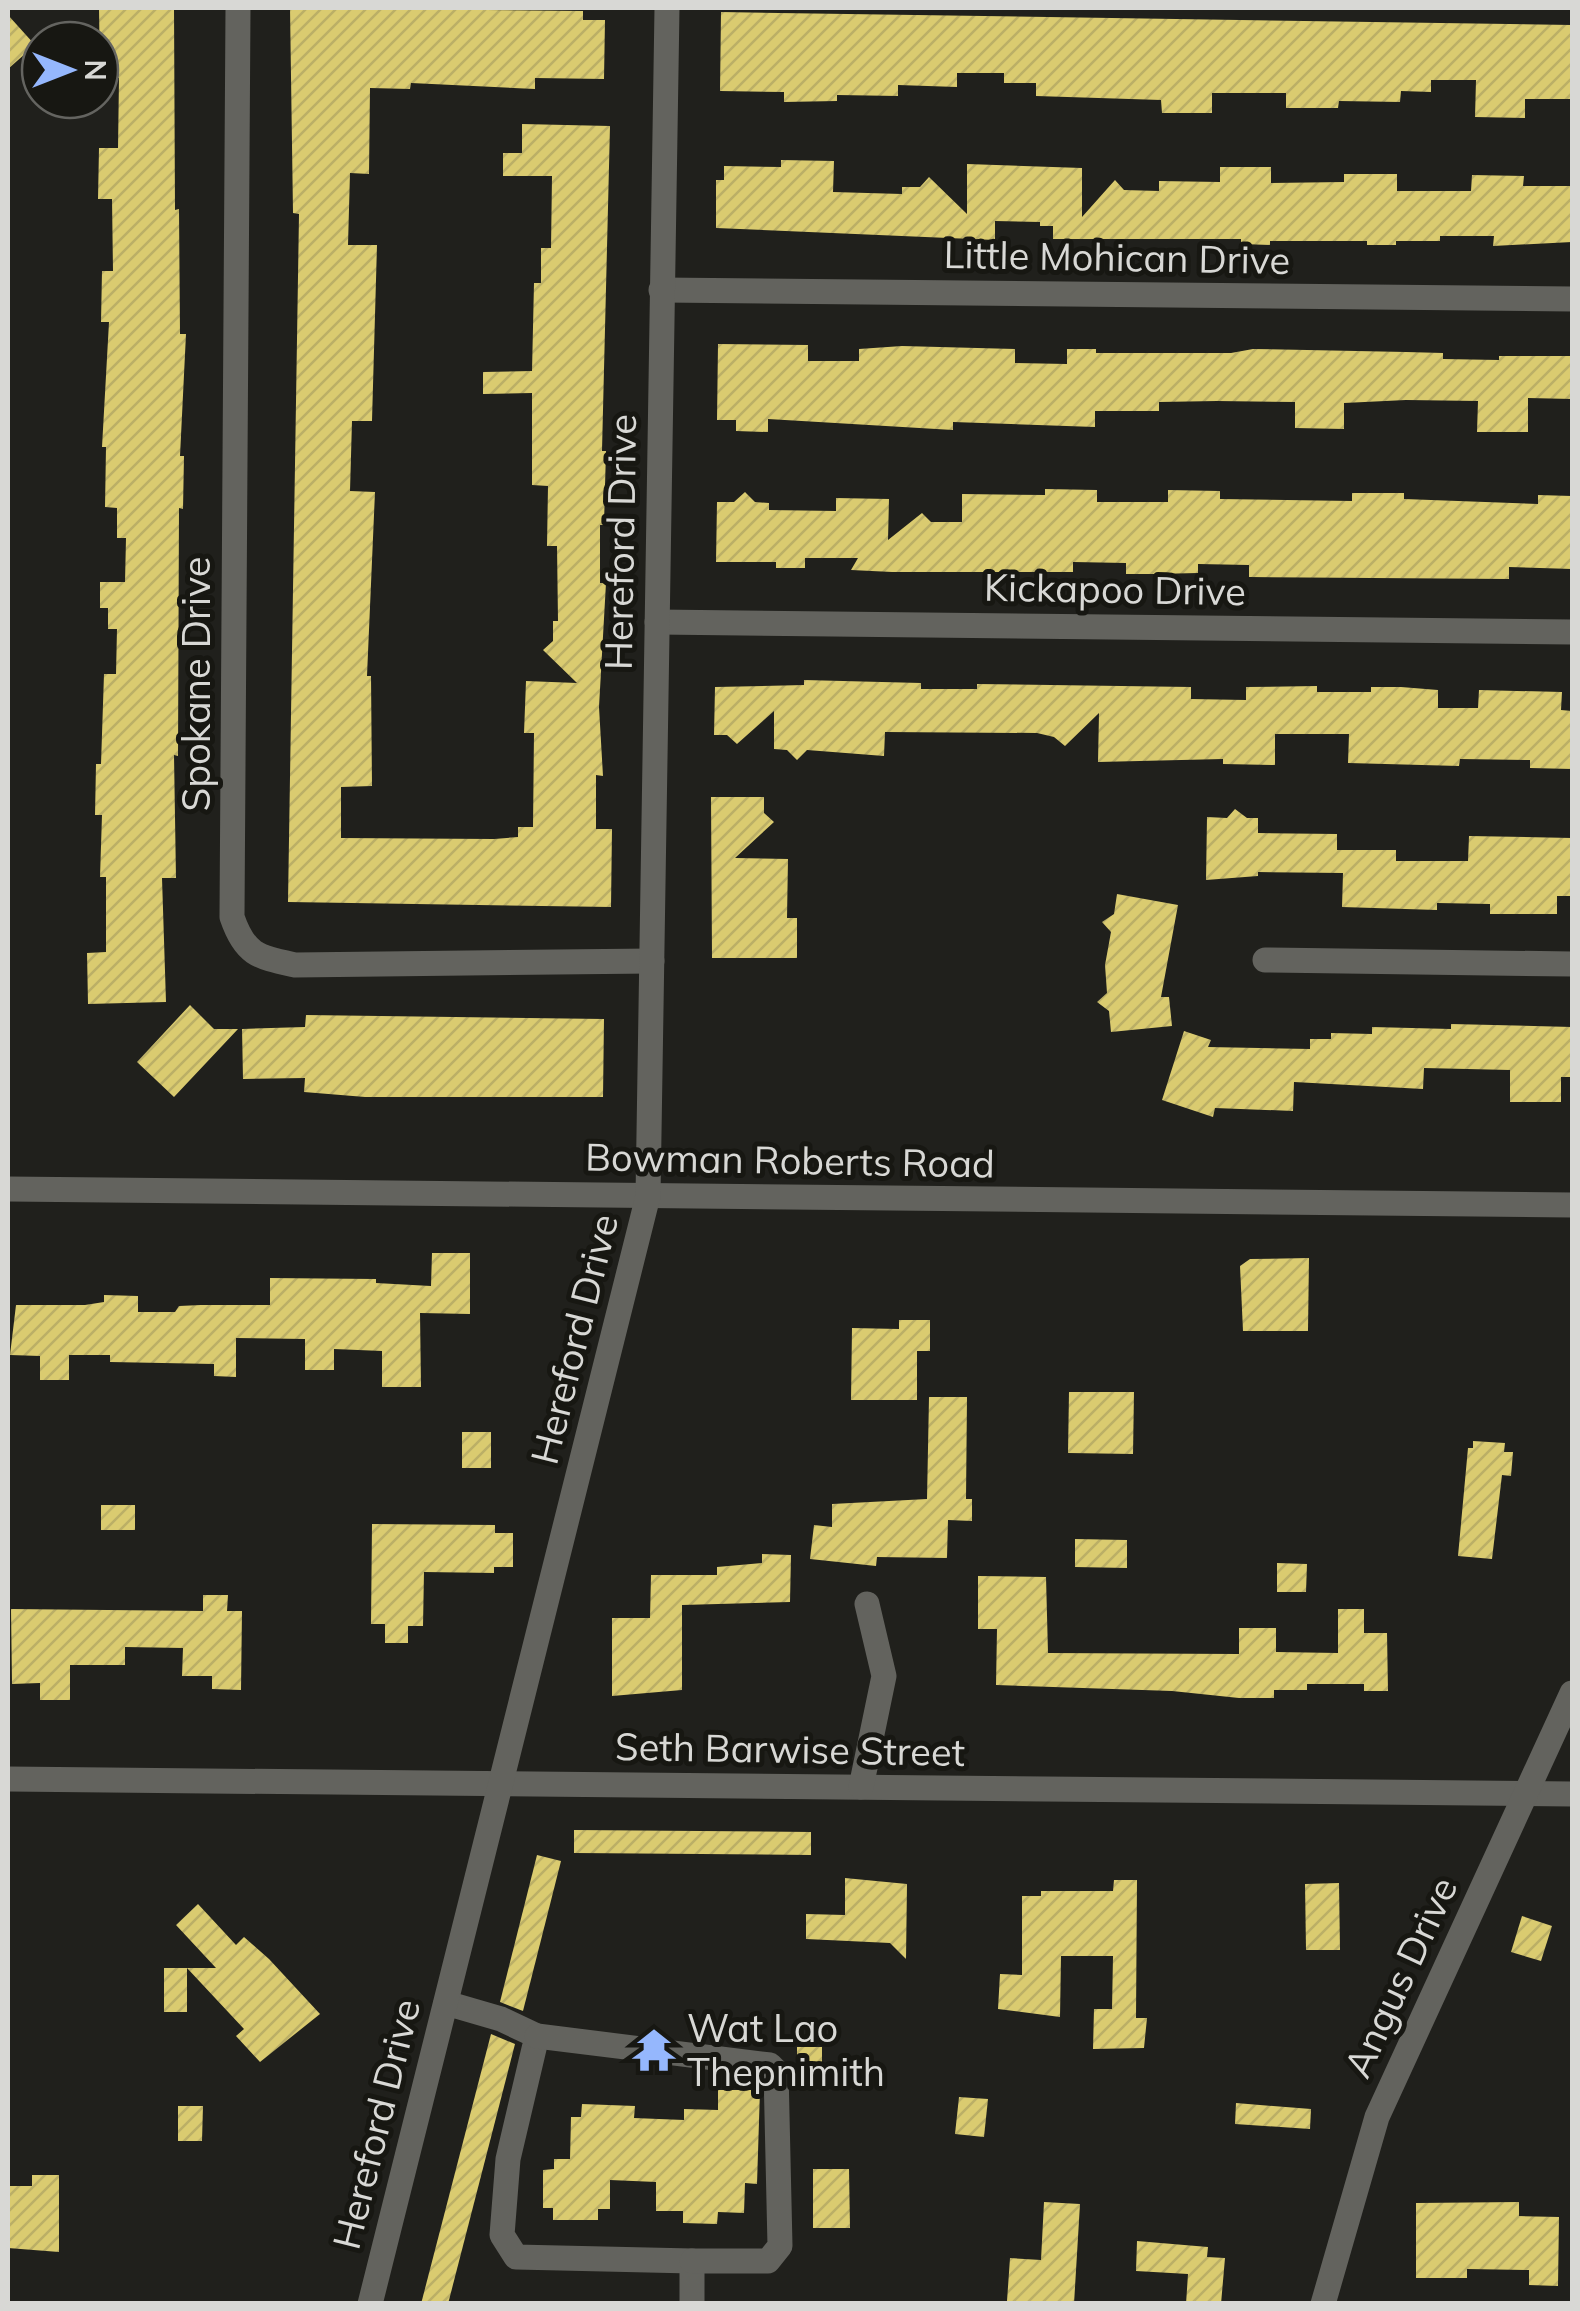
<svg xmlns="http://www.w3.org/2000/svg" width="1580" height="2311" font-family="Mulish,sans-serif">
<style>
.building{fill:url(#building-hatch)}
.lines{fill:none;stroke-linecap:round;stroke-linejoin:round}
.minor{stroke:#63635e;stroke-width:25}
.labels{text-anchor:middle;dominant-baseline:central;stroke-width:10;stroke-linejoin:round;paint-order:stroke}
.street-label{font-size:38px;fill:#d8d8d5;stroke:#171712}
.poi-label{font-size:38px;fill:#d8d8d5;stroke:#171712;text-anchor:start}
</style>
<defs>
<pattern id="building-hatch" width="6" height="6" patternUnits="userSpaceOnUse" patternTransform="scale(2.5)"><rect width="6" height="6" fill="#dacb70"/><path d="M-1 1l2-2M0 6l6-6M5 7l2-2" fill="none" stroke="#bbaf66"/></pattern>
</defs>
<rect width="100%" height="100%" fill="#20201c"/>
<g class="building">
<polygon points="99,8 174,8 175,210 179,209 180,334 186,334 180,456 184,456 183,509 179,508 178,756 174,755 176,878 162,878 166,1002 88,1004 87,953 106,952 106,877 100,877 102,815 95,815 96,764 101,764 104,674 116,674 117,629 108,629 108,608 100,608 100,582 125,582 126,538 117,538 117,508 105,507 106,447 102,447 109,322 101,322 102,271 113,271 112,199 98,199 99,148 118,148 119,78 100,78"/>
<polygon points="290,8 583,11 583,20 605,20 604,79 535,78 535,89 411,83 410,89 370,88 369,174 350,173 348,245 377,245 372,421 352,421 350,491 375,492 367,676 371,676 372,786 341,787 341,838 494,839 518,837 518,827 533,827 534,733 524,733 526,681 577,683 543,650 553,641 553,621 558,621 557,546 547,546 548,486 532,485 532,393 483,394 483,372 532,371 534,283 541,283 541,248 551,248 552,176 503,176 503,153 522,153 522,124 610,126 602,451 606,451 605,486 604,525 600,525 600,583 606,583 599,707 603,776 596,775 596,829 612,829 611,907 288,902 299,214 293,213"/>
<polygon points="721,12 1572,25 1572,99 1525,99 1525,118 1475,117 1476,80 1431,80 1431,92 1401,91 1400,102 1339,101 1338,108 1286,108 1286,93 1212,93 1212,113 1162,113 1161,100 1036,96 1036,83 1004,83 1004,73 957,73 957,87 898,85 898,96 837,95 837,101 784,102 784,92 720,91"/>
<polygon points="8,15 35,45 8,69"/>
<polygon points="781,160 834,161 833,192 902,194 902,187 920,187 929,177 967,214 967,164 1082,168 1082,217 1115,180 1124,190 1159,191 1159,181 1220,182 1220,167 1271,167 1271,183 1344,182 1344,174 1397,174 1397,191 1471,191 1472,175 1524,176 1523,186 1572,186 1572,242 1493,246 1494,236 1440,236 1440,241 1396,241 1396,245 1367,245 1367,241 1270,241 1270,245 1241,244 1241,239 1053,239 1053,226 1040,226 1040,222 995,221 995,240 716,228 716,180 724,180 724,166 781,167"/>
<polygon points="718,344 808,345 808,361 859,361 859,349 902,346 1015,349 1015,363 1067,364 1067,349 1096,349 1096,353 1231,353 1253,349 1406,352 1443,353 1443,359 1499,360 1499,356 1572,356 1572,399 1528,398 1528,432 1477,432 1478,401 1406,400 1344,403 1344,429 1295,428 1295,402 1217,401 1159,402 1159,411 1095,411 1095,427 953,422 953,430 768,419 768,432 736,431 736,420 717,420"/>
<polygon points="1045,489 1097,490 1097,502 1168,502 1168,490 1220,491 1220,499 1352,501 1352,493 1404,493 1404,499 1538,504 1538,495 1572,496 1572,569 1509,567 1509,579 1249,577 1249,565 1198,564 1198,573 1156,574 1126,574 1126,563 1073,562 1073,572 892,572 851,570 858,558 805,558 805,568 776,568 776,562 716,562 717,502 734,502 745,492 755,502 769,503 769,510 836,511 836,498 889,499 888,540 922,513 931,522 962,522 962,494 1045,495"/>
<polygon points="804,680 921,683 921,689 977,689 977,684 1191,687 1191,699 1246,700 1246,687 1317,686 1317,692 1371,692 1371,687 1401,687 1438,690 1438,708 1478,708 1479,690 1562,692 1561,710 1572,711 1572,769 1530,768 1530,760 1460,759 1459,766 1348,763 1349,734 1275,734 1275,765 1223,764 1223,759 1098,762 1099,713 1065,746 1054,737 1037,733 885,732 884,756 807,750 797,760 787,750 774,749 774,711 737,744 727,735 714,735 715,687 804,685"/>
<polygon points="711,797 764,797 764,813 774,822 735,858 788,859 787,918 797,918 797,958 712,958"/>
<polygon points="1235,809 1247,818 1258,818 1258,833 1337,834 1337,850 1396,850 1396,861 1468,861 1469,836 1572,838 1572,896 1557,896 1557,914 1490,914 1490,904 1437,903 1437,910 1342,907 1343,873 1258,872 1258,876 1206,880 1207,817 1227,818"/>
<polygon points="1117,894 1178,905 1161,997 1169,997 1172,1026 1111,1032 1109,1011 1097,1002 1107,993 1105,965 1111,932 1102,922 1114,914"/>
<polygon points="190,1005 214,1029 238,1029 174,1097 137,1062"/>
<polygon points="306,1015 604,1019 603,1097 365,1097 304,1092 305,1078 243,1079 242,1029 305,1027"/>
<polygon points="1451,1024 1572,1027 1572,1077 1561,1077 1561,1102 1510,1102 1510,1070 1424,1068 1423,1089 1294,1082 1293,1111 1215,1108 1213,1117 1162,1100 1184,1031 1211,1040 1208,1047 1310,1049 1310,1039 1331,1039 1331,1033 1372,1034 1372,1027 1451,1029"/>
<polygon points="432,1253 470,1253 470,1314 420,1313 421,1387 382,1387 382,1351 334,1349 334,1370 305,1370 305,1339 236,1338 236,1377 214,1376 214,1364 110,1362 110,1355 69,1355 69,1380 40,1380 40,1356 10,1355 16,1305 85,1305 104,1302 104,1295 138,1296 138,1312 175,1312 179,1306 201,1305 270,1305 270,1278 376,1279 376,1283 431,1286"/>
<polygon points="1309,1258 1308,1331 1243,1331 1240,1266 1250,1259"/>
<polygon points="899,1320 930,1320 930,1351 917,1351 917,1400 851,1400 852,1328 899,1329"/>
<polygon points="1069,1392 1134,1392 1133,1454 1068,1453"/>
<polygon points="929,1397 967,1397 966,1499 972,1499 972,1521 948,1520 947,1558 877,1557 876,1566 810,1559 814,1525 832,1527 832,1504 927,1499"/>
<rect x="462" y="1432" width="29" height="36"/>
<polygon points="1473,1441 1505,1443 1504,1452 1513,1452 1511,1476 1502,1475 1492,1559 1458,1556 1468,1448 1473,1448"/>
<rect x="101" y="1505" width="34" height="25"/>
<polygon points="372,1524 495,1525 495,1533 513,1533 513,1567 494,1567 494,1573 424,1572 423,1626 408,1626 408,1643 385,1643 385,1624 371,1624"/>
<polygon points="1075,1539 1127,1540 1127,1568 1075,1567"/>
<polygon points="762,1554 791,1555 790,1602 682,1605 682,1690 612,1696 612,1618 650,1618 651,1575 717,1575 717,1567 762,1563"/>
<polygon points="1277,1563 1307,1564 1306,1592 1277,1592"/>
<polygon points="978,1576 1046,1577 1048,1653 1239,1654 1239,1628 1276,1628 1276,1652 1338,1653 1338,1609 1364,1609 1364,1633 1387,1633 1388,1691 1364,1691 1364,1684 1307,1684 1307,1690 1274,1690 1274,1698 1239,1698 1172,1691 996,1685 997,1629 978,1629"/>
<polygon points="203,1595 228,1595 227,1611 242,1611 241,1690 212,1689 212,1676 182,1676 183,1648 125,1647 125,1665 70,1665 70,1700 40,1700 40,1683 12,1684 11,1609 203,1611"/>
<polygon points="574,1830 811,1832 811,1855 574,1853"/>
<polygon points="537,1855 561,1861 523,2011 500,2002"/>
<polygon points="845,1878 907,1884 906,1959 890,1943 806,1939 806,1914 845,1915"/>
<polygon points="1114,1880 1137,1880 1136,2018 1147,2018 1144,2048 1093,2049 1094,2009 1112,2009 1113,1956 1061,1956 1060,2017 998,2009 1000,1974 1022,1975 1022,1896 1041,1896 1041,1891 1113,1891"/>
<polygon points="1339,1883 1340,1950 1306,1950 1305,1884"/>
<polygon points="198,1904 236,1945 244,1937 269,1959 320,2014 260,2062 236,2036 244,2029 187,1968 216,1968 176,1925"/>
<polygon points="1522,1916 1552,1926 1541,1961 1511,1952"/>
<rect x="164" y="1968" width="23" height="44"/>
<polygon points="491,2034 515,2044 448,2304 421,2304"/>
<rect x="797" y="2047" width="25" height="29"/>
<polygon points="718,2090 760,2090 757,2184 745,2183 744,2213 718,2212 717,2224 683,2223 683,2211 656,2211 656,2182 610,2180 610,2209 598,2209 598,2220 553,2220 553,2208 543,2208 543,2170 554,2169 554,2159 570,2159 571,2117 581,2117 582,2104 635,2106 634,2118 684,2120 684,2109 718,2110"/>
<polygon points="959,2097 988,2099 984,2137 955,2134"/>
<polygon points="1236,2103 1311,2109 1310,2129 1235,2124"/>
<polygon points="178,2106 203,2106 202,2141 178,2141"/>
<polygon points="813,2169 849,2169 850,2228 813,2228"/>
<polygon points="32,2175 59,2175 59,2252 8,2248 8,2186 32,2186"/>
<polygon points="1044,2202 1080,2204 1074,2304 1007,2301 1010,2258 1041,2260"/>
<polygon points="1519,2202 1519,2216 1559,2217 1558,2286 1529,2285 1529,2270 1467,2269 1467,2278 1416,2278 1416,2203"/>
<polygon points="1137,2241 1208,2247 1207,2257 1225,2258 1221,2304 1186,2304 1188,2274 1136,2271"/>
</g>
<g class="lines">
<g class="minor">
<path d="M238,8L232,917C245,955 258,957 295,965L652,961"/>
<polyline points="661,290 1572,299"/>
<polyline points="657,622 1572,632"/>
<polyline points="1265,960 1572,964"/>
<polyline points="8,1189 1572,1205"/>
<polyline points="8,1779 1572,1794"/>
<polyline points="861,1787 884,1676 867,1604"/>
<polyline points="446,2003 501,2019 537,2036 508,2159 502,2235 516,2257 692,2261 692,2304"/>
<polyline points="537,2036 770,2065 776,2071 780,2246 768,2261 692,2261"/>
<polyline points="370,2304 648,1196 667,8"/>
<polyline points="1323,2304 1377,2117 1572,1693"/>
</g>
</g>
<defs>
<g id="temple-bare" transform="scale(3.45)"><path d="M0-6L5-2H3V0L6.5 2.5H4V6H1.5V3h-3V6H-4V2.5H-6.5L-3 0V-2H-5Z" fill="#95b7fd" stroke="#171712" stroke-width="2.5" paint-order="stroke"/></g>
</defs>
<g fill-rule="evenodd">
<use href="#temple-bare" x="654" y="2050"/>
</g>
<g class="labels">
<g class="street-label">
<text transform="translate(1117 257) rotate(1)">Little Mohican Drive</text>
<text transform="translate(620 542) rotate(-89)">Hereford Drive</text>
<text transform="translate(1115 589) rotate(1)">Kickapoo Drive</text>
<text transform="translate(196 684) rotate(-90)">Spokane Drive</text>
<text transform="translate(790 1160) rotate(1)">Bowman Roberts Road</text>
<text transform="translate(574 1339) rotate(-76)">Hereford Drive</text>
<text transform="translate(790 1749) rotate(1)">Seth Barwise Street</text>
<text transform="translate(1400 1977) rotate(-65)">Angus Drive</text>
<text transform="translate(376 2124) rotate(-76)">Hereford Drive</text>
</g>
<g class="poi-label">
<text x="687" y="2028">Wat Lao<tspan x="687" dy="44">Thepnimith</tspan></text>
</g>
</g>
<rect width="1580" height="2311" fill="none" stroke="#d8d8d5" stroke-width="20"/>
<g transform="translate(70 70) rotate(90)"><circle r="48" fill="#171712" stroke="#646460" stroke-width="2.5"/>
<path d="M0-8L18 38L0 25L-18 38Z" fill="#95b7fd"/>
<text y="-15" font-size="28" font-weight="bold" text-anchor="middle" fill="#d8d8d5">N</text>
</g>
</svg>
